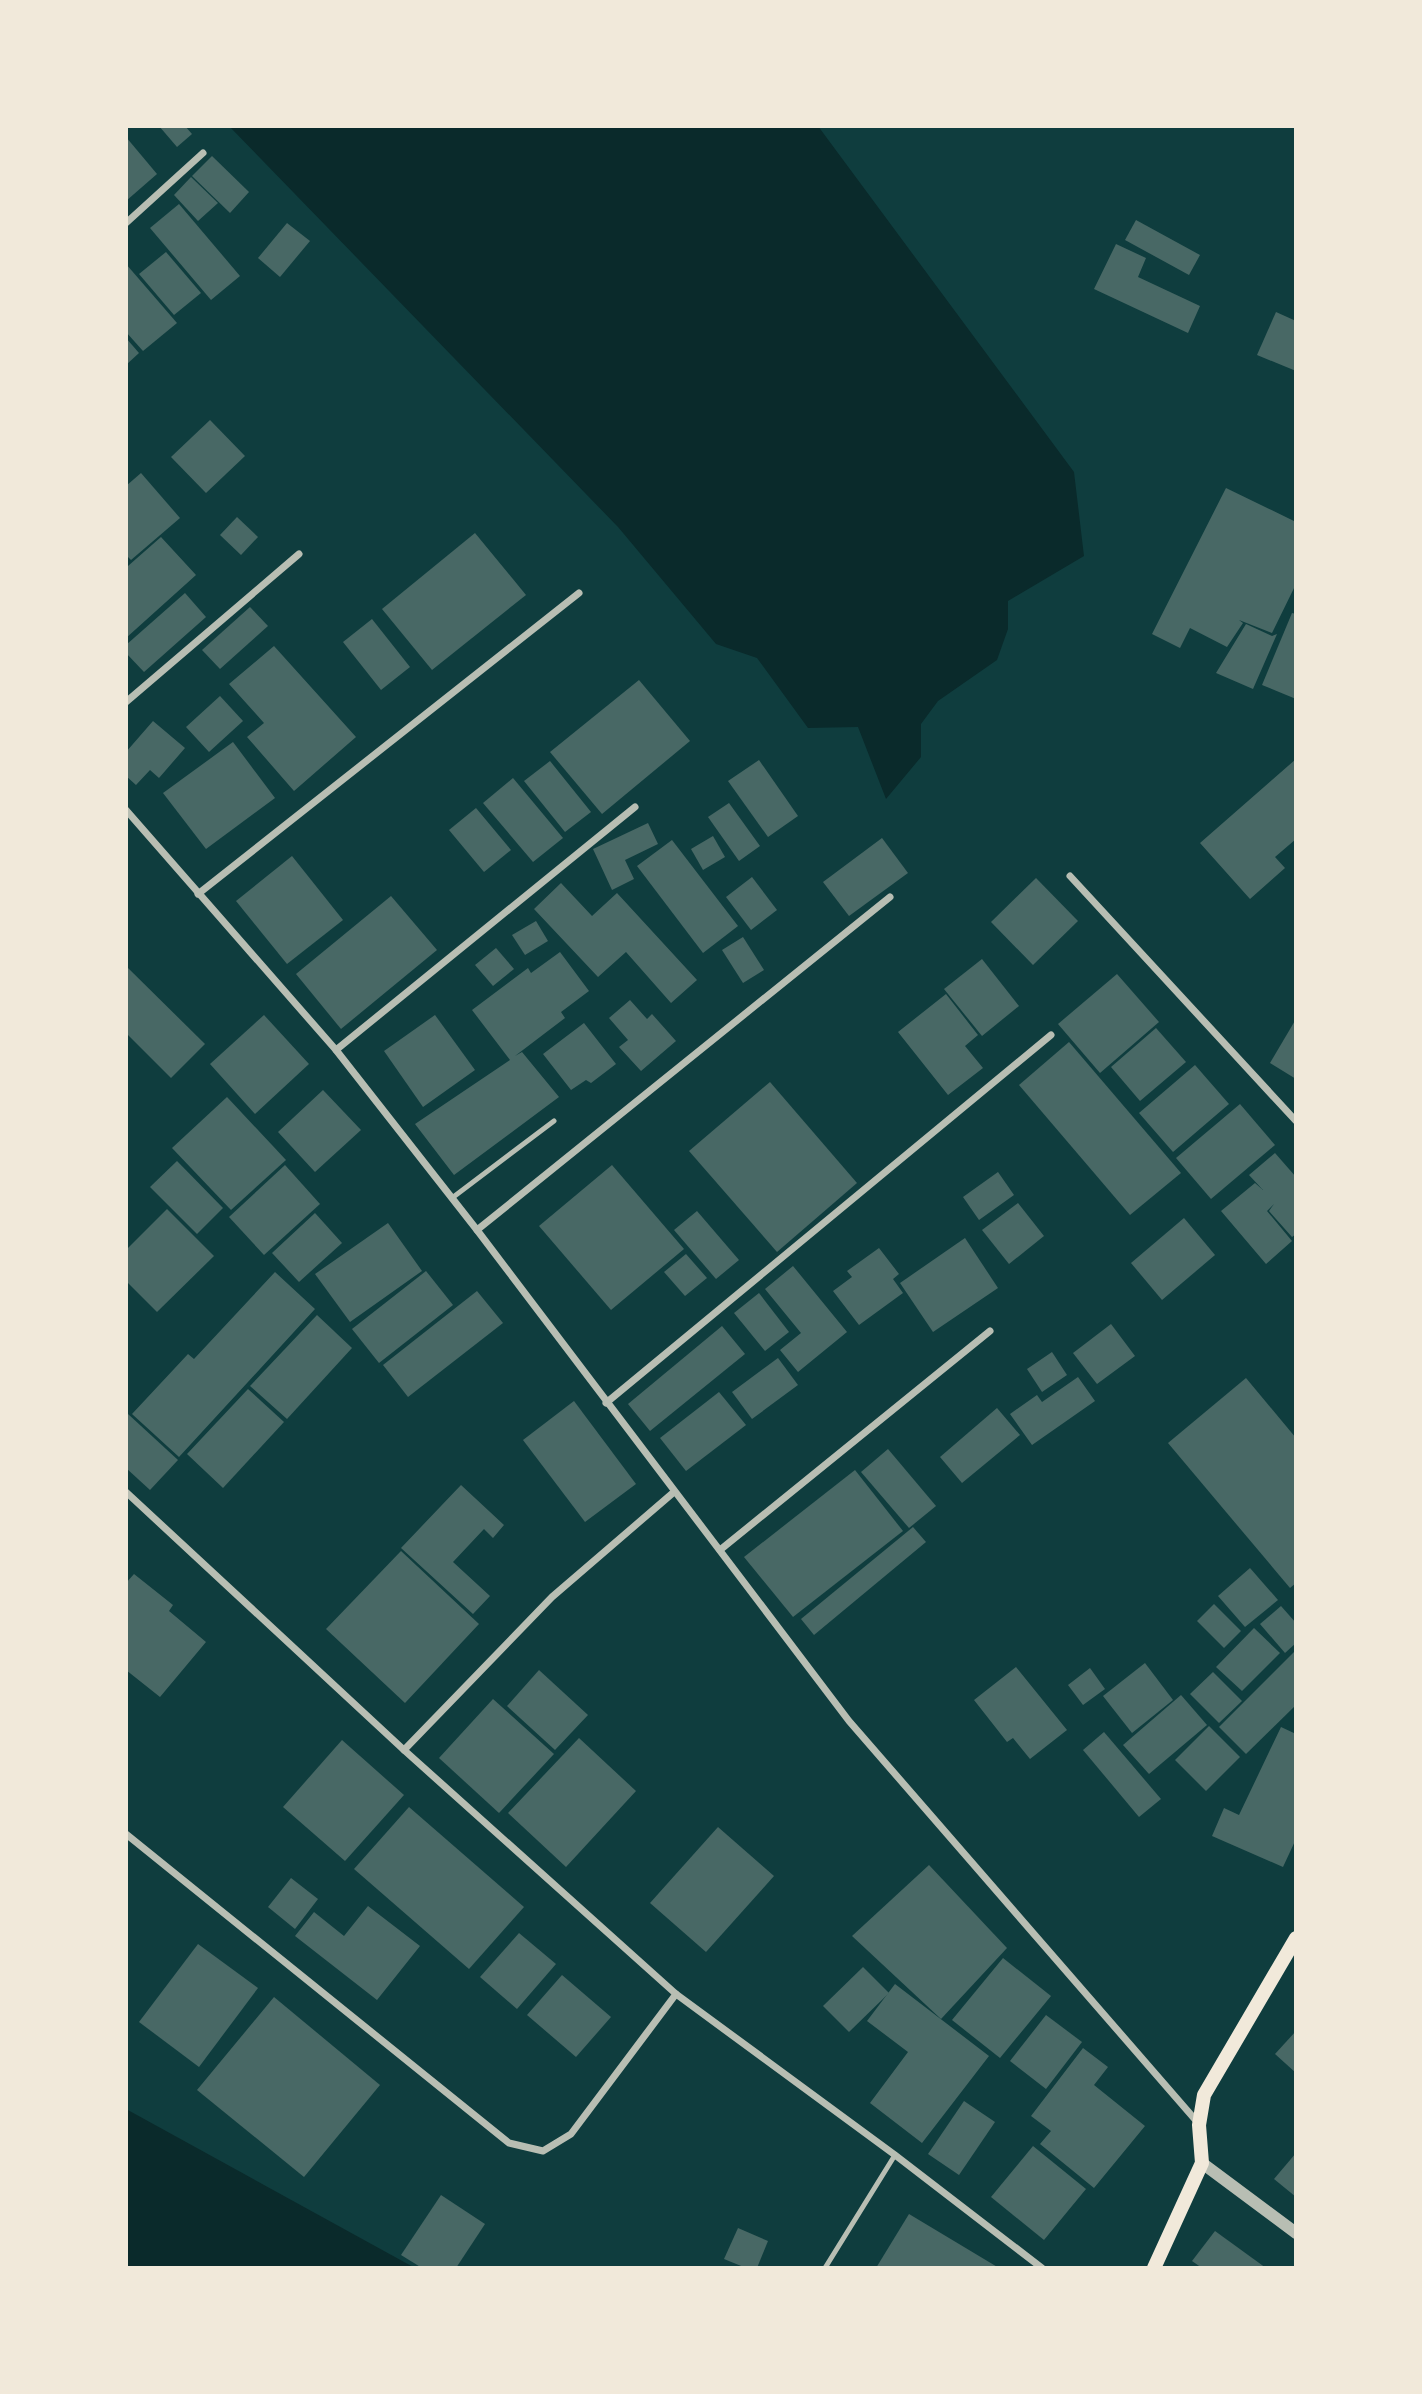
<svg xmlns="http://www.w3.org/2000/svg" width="1422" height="2394" font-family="'Golos Text',sans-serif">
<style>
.water{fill:#0a2a2b}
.building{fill:#486865}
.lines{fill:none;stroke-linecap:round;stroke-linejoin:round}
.service{stroke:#b8beb3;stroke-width:5}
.minor{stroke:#b8beb3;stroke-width:7}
.tertiary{stroke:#b8beb3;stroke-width:12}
.secondary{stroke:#f1e9da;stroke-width:14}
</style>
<rect width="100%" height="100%" fill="#0f3d3e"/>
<g class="water">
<polygon points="229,126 818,126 1074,472 1084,556 1008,601 1008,629 997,660 938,701 921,724 921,757 886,799 858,727 808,728 757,658 716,644 618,527"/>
<polygon points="126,2109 415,2268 126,2268"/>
</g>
<g class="building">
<polygon points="159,126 185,126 192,134 177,147"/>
<polygon points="126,137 157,174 126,201"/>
<polygon points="212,156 249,192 230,213 192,176"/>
<polygon points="191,177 218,203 198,221 174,195"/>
<polygon points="179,204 240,276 211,300 150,228"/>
<polygon points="1136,220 1200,255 1189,275 1125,240"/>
<polygon points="287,223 310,241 280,277 258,258"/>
<polygon points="1116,244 1146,258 1138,277 1200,306 1188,333 1094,289"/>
<polygon points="166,252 201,293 174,315 139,274"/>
<polygon points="126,264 177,323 143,351 126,332"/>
<polygon points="1276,312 1296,321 1296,371 1257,355"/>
<polygon points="126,338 139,353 126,365"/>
<polygon points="210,420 245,456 206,493 171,457"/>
<polygon points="141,473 180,518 131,560 126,555 126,486"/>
<polygon points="1226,488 1296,522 1296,584 1272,633 1239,620 1243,623 1227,647 1190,628 1180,648 1152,634"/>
<polygon points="237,517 258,537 241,555 220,535"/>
<polygon points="475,533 526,595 432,670 382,609"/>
<polygon points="161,537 196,575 126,638 126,563 128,566"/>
<polygon points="185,593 206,617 144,672 126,653 126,645"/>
<polygon points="250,607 268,626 220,669 202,650"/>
<polygon points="1292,613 1296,614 1296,699 1262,685"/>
<polygon points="372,619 410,667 381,690 343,642"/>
<polygon points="1246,624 1272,636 1277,634 1253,689 1216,673"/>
<polygon points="274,646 356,737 294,791 247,737 264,723 229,684"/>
<polygon points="639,680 690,741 602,814 550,752"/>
<polygon points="220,696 243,721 209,752 186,727"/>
<polygon points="153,721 185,748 159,778 150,770 136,785 126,776 126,752"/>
<polygon points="233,742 275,798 206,849 163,793"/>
<polygon points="1296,759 1296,839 1275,857 1285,868 1250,899 1200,843"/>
<polygon points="759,760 798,816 768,837 728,781"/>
<polygon points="550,761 591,812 565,832 524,781"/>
<polygon points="513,778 563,838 533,862 483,803"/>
<polygon points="729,803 760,846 739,861 708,817"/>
<polygon points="476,808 511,850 484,872 449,830"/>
<polygon points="648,823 658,844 625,860 634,879 612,890 593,849"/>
<polygon points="713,836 725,857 703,870 691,849"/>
<polygon points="882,838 908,873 849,916 823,882"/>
<polygon points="672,840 738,926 703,953 637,866"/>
<polygon points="292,856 343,920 287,964 236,901"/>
<polygon points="752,877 777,910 751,930 726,897"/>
<polygon points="1036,878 1078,921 1033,965 991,922"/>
<polygon points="561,883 592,916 617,893 697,980 671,1003 626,952 598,977 534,909"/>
<polygon points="391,896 437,950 341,1029 296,974"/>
<polygon points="536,921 548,941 525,955 512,935"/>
<polygon points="743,937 764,970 743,983 722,950"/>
<polygon points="496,948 514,969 493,986 475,965"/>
<polygon points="560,952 589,991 561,1012 565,1018 515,1056 522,1052 559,1097 454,1175 415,1124 510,1060 472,1010 528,968 531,973"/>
<polygon points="982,959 1019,1006 982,1036 944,989"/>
<polygon points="126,966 205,1044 171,1078 126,1033"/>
<polygon points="1117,974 1159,1022 1100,1073 1058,1024"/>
<polygon points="946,994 978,1035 965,1046 983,1068 948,1095 898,1032"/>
<polygon points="630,1000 647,1019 652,1014 676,1041 641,1071 619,1047 628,1040 609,1018"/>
<polygon points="264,1015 309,1064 255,1114 210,1064"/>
<polygon points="435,1015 475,1070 423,1107 384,1051"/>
<polygon points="1296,1019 1296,1079 1270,1063"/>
<polygon points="584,1023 616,1064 591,1083 586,1080 571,1090 543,1054"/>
<polygon points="1156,1028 1186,1062 1140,1101 1111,1067"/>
<polygon points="1069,1042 1181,1173 1130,1215 1019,1085"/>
<polygon points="1195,1065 1229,1104 1173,1152 1139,1113"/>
<polygon points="770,1082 857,1183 777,1252 689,1151"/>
<polygon points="323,1090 361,1130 315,1172 278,1132"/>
<polygon points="227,1097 286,1160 231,1210 172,1148"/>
<polygon points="1240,1104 1275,1145 1211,1199 1176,1158"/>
<polygon points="1275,1153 1296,1177 1296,1234 1292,1237 1269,1211 1274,1204 1267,1211 1292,1241 1266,1264 1221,1211 1255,1183 1263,1190 1249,1175"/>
<polygon points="177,1161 223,1208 197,1234 150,1187"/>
<polygon points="285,1165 320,1204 264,1255 229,1217"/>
<polygon points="612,1165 684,1249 611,1310 539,1226"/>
<polygon points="998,1172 1014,1195 979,1220 963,1197"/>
<polygon points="1018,1203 1044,1236 1009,1264 982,1230"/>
<polygon points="167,1209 214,1256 157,1312 126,1281 126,1250"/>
<polygon points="697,1211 739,1260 716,1279 674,1230"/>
<polygon points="315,1213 342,1243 299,1282 272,1253"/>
<polygon points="1184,1218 1215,1255 1162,1300 1131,1263"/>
<polygon points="388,1223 422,1271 350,1322 315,1274"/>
<polygon points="965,1238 998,1288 933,1332 900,1283"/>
<polygon points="879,1248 899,1274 893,1279 903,1293 859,1325 833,1291 852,1277 847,1271"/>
<polygon points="686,1254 707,1278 685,1296 664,1272"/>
<polygon points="793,1266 847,1332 798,1372 780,1350 801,1333 765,1289"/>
<polygon points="426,1271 453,1305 379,1363 352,1329"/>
<polygon points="275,1272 315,1309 179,1457 132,1414 188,1354 194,1359"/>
<polygon points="477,1291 503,1323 408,1397 383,1365"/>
<polygon points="759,1293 789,1332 765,1351 734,1313"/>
<polygon points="317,1315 352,1348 287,1419 250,1386"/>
<polygon points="1111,1324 1135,1356 1097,1384 1073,1353"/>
<polygon points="722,1326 745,1354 650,1431 628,1404"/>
<polygon points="1052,1352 1067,1375 1042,1392 1027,1369"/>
<polygon points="778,1358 798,1385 752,1419 732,1392"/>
<polygon points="1078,1377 1095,1401 1032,1445 1010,1414 1037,1395 1042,1402"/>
<polygon points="1246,1378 1296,1438 1296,1583 1290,1588 1168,1443"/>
<polygon points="248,1389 284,1422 223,1488 187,1454"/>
<polygon points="719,1392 746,1425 686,1471 660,1438"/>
<polygon points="574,1401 636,1484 585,1522 523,1440"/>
<polygon points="997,1408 1020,1435 962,1483 940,1457"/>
<polygon points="128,1414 178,1460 150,1490 126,1468"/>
<polygon points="888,1449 936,1506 909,1528 861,1472"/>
<polygon points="855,1470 903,1531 793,1617 744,1557"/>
<polygon points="461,1485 504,1525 493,1538 484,1529 453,1562 490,1596 473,1614 401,1548"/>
<polygon points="913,1527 926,1542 814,1635 801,1619"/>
<polygon points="401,1551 479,1624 405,1703 326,1629"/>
<polygon points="1250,1568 1278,1600 1245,1627 1218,1596"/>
<polygon points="134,1574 173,1605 169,1611 206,1642 160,1697 126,1670 126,1583"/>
<polygon points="1214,1604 1241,1631 1224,1648 1197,1621"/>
<polygon points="1281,1606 1296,1623 1296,1643 1285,1653 1260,1624"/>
<polygon points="1254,1628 1280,1653 1242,1691 1216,1667"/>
<polygon points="1296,1650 1296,1705 1246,1754 1219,1727"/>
<polygon points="1145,1663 1173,1700 1132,1733 1103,1696"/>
<polygon points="1016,1667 1067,1730 1030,1759 1013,1738 1007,1742 974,1700"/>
<polygon points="1090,1668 1105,1689 1083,1705 1068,1685"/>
<polygon points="539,1670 588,1715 555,1750 507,1706"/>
<polygon points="1213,1672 1242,1701 1219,1723 1190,1694"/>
<polygon points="1181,1695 1207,1725 1149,1774 1123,1745"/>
<polygon points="493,1699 554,1754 499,1813 439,1758"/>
<polygon points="1209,1726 1240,1757 1206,1791 1175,1760"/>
<polygon points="1281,1727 1296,1734 1296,1839 1283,1867 1212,1836 1224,1808 1239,1815"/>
<polygon points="1104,1732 1161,1799 1139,1817 1083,1750"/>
<polygon points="579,1738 636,1791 566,1867 508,1813"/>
<polygon points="342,1740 404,1795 345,1861 283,1807"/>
<polygon points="409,1807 524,1907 469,1969 354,1869"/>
<polygon points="718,1827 774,1876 706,1952 650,1903"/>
<polygon points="929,1865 1007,1948 941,2019 852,1936"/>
<polygon points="291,1878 318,1899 295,1929 268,1907"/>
<polygon points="368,1906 420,1946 377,2000 295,1936 314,1912 344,1936"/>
<polygon points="519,1933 556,1964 517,2009 480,1977"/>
<polygon points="198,1944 258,1988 199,2067 139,2022"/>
<polygon points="1003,1958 1051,1996 1000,2058 952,2020"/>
<polygon points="863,1967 889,1993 849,2032 823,2006"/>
<polygon points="562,1975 611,2017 576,2057 527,2015"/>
<polygon points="895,1984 989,2056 922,2143 870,2103 908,2052 867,2021"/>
<polygon points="274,1997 380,2085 304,2177 197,2090"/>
<polygon points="1046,2015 1082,2042 1046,2089 1010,2061"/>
<polygon points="1296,2031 1296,2073 1275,2054"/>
<polygon points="1083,2048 1108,2067 1094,2085 1145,2126 1094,2188 1040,2144 1051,2131 1031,2116"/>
<polygon points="964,2101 995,2122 959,2175 928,2154"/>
<polygon points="1033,2146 1086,2189 1044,2240 991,2197"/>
<polygon points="1296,2153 1296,2197 1274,2179"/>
<polygon points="441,2195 485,2224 456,2268 422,2268 401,2255"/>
<polygon points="909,2214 999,2268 876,2268"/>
<polygon points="738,2228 768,2241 757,2268 746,2268 724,2259"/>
<polygon points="1215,2231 1266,2268 1202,2268 1192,2261"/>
</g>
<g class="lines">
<g class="service">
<polyline points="452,1198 554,1121"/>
<polyline points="825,2268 895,2155"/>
</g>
<g class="minor">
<polyline points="126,223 203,153"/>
<polyline points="126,702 299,554"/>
<polyline points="126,810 336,1050 477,1230 849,1721 1199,2124"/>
<polyline points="1070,876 1296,1121"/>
<polyline points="198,894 579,593"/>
<polyline points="336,1050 635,807"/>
<polyline points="477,1230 890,897"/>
<polyline points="606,1403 1051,1035"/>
<polyline points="126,1492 404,1750 676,1994 895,2155 1042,2268"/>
<polyline points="720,1550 990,1331"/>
<polyline points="404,1750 552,1597 674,1492"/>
<polyline points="126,1834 509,2143 543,2151 571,2134 676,1994"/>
</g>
<polyline class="tertiary" points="1202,2163 1296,2233"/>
<polyline class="secondary" points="1154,2268 1202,2163 1199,2125 1204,2095 1296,1938"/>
</g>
<rect width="1422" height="2394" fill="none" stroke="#f1e9da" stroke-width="256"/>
</svg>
